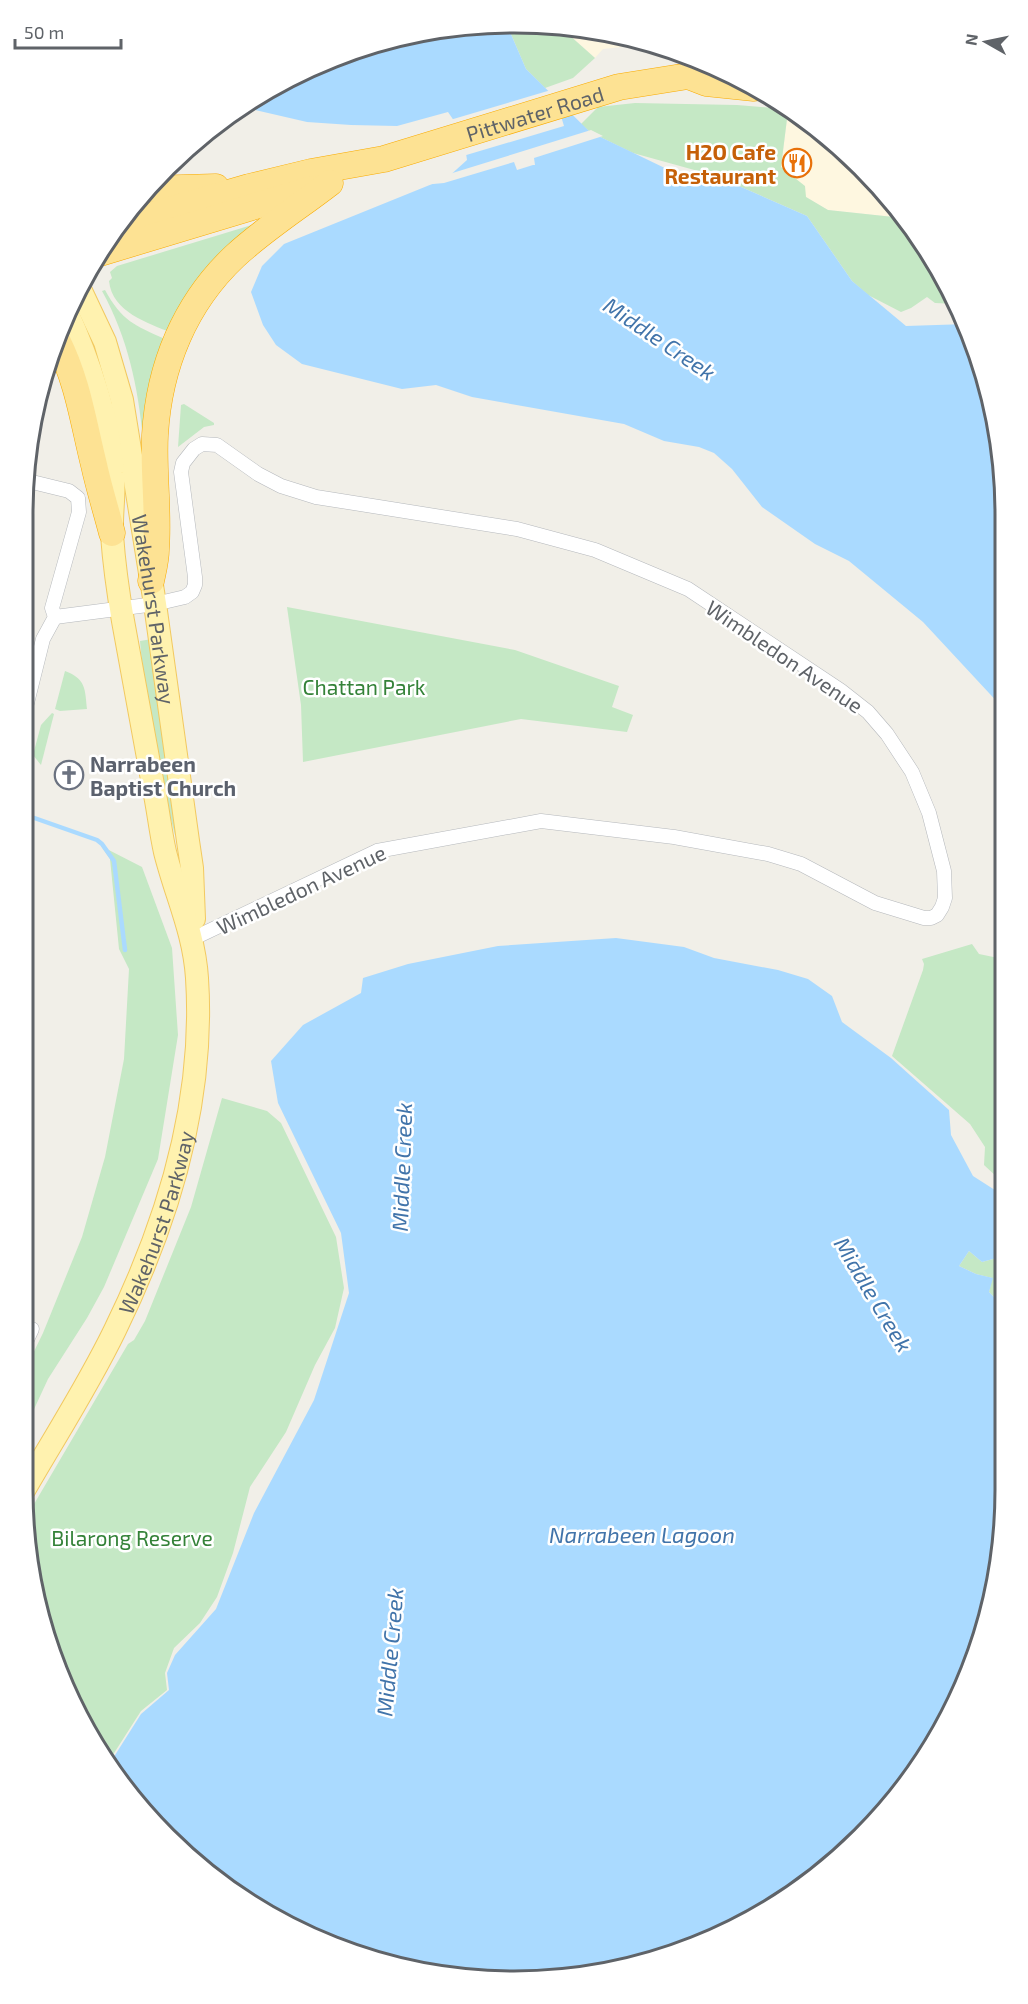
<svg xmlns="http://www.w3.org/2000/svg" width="1028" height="2004" font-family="'Exo 2',sans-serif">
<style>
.commercial{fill:#fef7e0}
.green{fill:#c5e8c5}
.water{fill:#aadaff}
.pier{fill:#f1efe8}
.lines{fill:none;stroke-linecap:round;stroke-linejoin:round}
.stream{stroke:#aadaff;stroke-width:4.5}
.street-casing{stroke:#b5b8bc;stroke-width:15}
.primary-casing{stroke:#f2c960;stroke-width:24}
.highway-casing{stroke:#f9ab00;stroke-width:27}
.street{stroke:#fff;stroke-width:14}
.primary{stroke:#fff2af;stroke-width:22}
.highway{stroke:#fde293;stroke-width:26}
.labels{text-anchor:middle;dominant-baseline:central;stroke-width:5;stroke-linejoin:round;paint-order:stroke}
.street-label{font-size:21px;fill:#5f6368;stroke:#fff}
.food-label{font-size:21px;font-weight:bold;fill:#c56008;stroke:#fff;text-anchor:end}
.park-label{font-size:21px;fill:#348238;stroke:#fff}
.worship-label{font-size:21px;font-weight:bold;fill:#5b616d;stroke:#fff;text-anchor:start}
.water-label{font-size:22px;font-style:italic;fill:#4174aa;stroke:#fff}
.rim{fill:none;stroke:#5f6368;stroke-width:3}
</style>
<rect width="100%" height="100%" fill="#f1efe8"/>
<g class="commercial">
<polygon points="559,26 634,38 628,45 622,47 603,49 595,58"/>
<polygon points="788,111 838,145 903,218 828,210 806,197 781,167"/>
</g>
<g class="green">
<polygon points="546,24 559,26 595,58 573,78 545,88 526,69 507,25"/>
<polygon points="635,103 737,105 785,109 788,111 781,167 805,186 806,197 828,210 903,218 922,241 956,304 935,303 927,297 911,308 901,312 868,295 852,281 807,216 716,176 633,153 590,132 581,124 598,107"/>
<path d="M255,224L172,333C148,323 112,312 109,281L112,278L110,272L117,266Z"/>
<path d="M105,290C122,321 134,325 165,339L143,439C138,387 128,338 102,291Z"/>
<polygon points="184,404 214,423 214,425 204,427 178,447 181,405"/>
<polygon points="287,607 515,650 619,686 612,707 633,715 627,732 521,719 303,762 301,705"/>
<polygon points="152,639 178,837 175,835 169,812 143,675 140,641"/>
<path d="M65,671C86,679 85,689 87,709L60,711L55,709Z"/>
<polygon points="52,713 54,714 41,765 33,755 41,725"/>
<polygon points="101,846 142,867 172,948 178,1035 158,1159 104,1287 87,1318 48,1379 23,1433 23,1374 43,1333 82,1237 105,1157 124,1059 129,969 119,949 110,859"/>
<polygon points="972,944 979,954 1003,959 1003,1178 998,1178 984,1165 985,1147 970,1124 892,1056 923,970 924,964 922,959"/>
<polygon points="222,1098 267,1111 281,1123 336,1237 344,1288 335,1328 315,1365 286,1432 250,1487 233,1553 217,1597 200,1623 174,1648 165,1673 167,1690 141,1711 109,1761 49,1648 27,1516 128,1344 134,1340 145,1321 191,1207"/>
<polygon points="969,1251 982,1262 1004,1256 1004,1307 989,1292 992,1278 976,1274 959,1266"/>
</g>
<g class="water">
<polygon points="507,25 526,69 590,132 671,171 716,176 807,216 852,281 906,326 967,324 1001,450 1002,707 923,622 849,561 815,544 762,507 732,469 714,453 699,447 664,441 624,424 472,397 436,385 402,389 302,364 276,345 263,325 251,292 262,266 284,244 447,178 467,160 463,134 448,112 397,126 351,125 307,122 242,107 269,88 356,48 450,27"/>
<polygon points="616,938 684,947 714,958 778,970 808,979 832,996 842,1022 891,1058 949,1110 951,1135 973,1176 998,1192 1003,1189 1004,1256 982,1262 969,1251 959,1266 976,1274 993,1278 989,1292 1004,1307 1004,1522 989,1617 955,1708 861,1838 731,1931 642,1965 546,1980 387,1965 241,1899 124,1789 110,1763 141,1714 169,1690 167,1673 175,1655 216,1609 254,1513 314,1400 349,1293 341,1233 278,1103 271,1061 303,1025 361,993 363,978 408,964 498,946"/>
</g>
<g class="pier">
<polygon points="551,90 554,93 564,126 463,156 460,135 450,120"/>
<polygon points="591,130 603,136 534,158 535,165 533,165 517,170 514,162 444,183 422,185 446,175"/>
</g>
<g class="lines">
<polyline class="stream" points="23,814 97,840 102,844 114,861 125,950"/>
<g class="street-casing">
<g id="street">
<polyline points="55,617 155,604 185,597 192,592 195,585 195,577 181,472 183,463 194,449 202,444 217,445 258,474 281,486 316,497 517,529 595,550 688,589 840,690 868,712 887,734 912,772 929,813 944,871 945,898 942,907 937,915 931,918 924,918 875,903 801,864 768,854 674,837 541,821 377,851 192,939"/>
<polyline points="23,719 43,639 55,617 52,608 79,512 78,498 69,491 24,480"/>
<polyline points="23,1348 32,1329"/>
</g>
</g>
<g class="primary-casing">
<g id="primary">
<path id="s1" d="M79,287L105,342L122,400L155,604L188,841L192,868L194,919"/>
<path id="s2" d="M23,1492C54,1438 88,1386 115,1330C168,1222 205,1100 197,978C194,932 176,896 165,852C160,830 158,807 153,785C143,730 133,675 123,621C118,592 114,563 112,535C111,514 115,493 113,473C110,422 88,358 67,312"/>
</g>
</g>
<g class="highway-casing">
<g id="highway">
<polyline points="688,76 706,83 754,88"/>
<polyline points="148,189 216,187"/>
<path id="s3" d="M118,225L249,187L311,172L384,159L619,87L688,76L705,65H710"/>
<polyline points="100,253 312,189"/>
<path d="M57,340C78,382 83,421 94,465C99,488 106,510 112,533"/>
<path d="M151,581C153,571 156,560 156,550C159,511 153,473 155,435C159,366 185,303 235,256C264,229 299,207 330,183"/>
</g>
</g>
<use href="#street" class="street"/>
<use href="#primary" class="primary"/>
<use href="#highway" class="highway"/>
</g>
<defs>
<g id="restaurant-ring" transform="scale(1.5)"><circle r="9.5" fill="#fff" stroke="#e8710a" stroke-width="1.5"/><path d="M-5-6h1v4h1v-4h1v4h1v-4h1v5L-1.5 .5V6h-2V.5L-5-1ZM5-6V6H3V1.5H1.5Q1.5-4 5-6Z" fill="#e8710a"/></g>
<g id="church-ring" transform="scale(1.5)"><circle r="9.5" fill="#fff" stroke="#6b7280" stroke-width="1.5"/><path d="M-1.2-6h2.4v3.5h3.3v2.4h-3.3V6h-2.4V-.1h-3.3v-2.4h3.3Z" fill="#6b7280"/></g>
</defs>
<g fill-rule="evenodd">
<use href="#restaurant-ring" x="797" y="163"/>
<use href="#church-ring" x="69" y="775"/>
</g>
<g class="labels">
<g class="street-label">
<text stroke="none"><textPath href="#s3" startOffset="432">Pittwater Road</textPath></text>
<text stroke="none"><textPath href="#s1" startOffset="333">Wakehurst Parkway</textPath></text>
<text transform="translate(785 656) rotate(34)">Wimbledon Avenue</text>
<text transform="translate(301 889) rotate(-25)">Wimbledon Avenue</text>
<text stroke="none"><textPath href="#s2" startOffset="302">Wakehurst Parkway</textPath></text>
</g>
<g class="food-label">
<text x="776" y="151">H2O Cafe<tspan x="776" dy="24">Restaurant</tspan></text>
</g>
<g class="park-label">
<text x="364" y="686">Chattan Park</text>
<text x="132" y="1537">Bilarong Reserve</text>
</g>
<g class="worship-label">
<text x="90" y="763">Narrabeen<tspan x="90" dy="24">Baptist Church</tspan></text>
</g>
<g class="water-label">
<text transform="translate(660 338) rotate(34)">Middle Creek</text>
<text transform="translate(401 1167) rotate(-88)">Middle Creek</text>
<text transform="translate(874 1294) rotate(59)">Middle Creek</text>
<text x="642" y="1534">Narrabeen Lagoon</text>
<text transform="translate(389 1652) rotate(-85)">Middle Creek</text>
</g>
</g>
<path d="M0 0H1028V2004H0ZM514 33H514A481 481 0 0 1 995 514V1490A481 481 0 0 1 514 1971H514A481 481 0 0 1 33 1490V514A481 481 0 0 1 514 33Z" fill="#fff" fill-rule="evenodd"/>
<path class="rim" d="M514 33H514A481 481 0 0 1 995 514V1490A481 481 0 0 1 514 1971H514A481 481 0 0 1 33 1490V514A481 481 0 0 1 514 33Z"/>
<g transform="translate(986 42) rotate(279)" stroke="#ffffff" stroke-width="4.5" paint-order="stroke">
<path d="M0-4.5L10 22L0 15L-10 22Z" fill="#5f6368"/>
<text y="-9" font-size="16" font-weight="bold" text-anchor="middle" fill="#5f6368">N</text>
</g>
<path d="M15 39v9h106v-9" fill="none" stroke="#5f6368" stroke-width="3"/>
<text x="24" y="39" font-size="18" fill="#5f6368" stroke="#ffffff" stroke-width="4.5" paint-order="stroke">50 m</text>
</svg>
